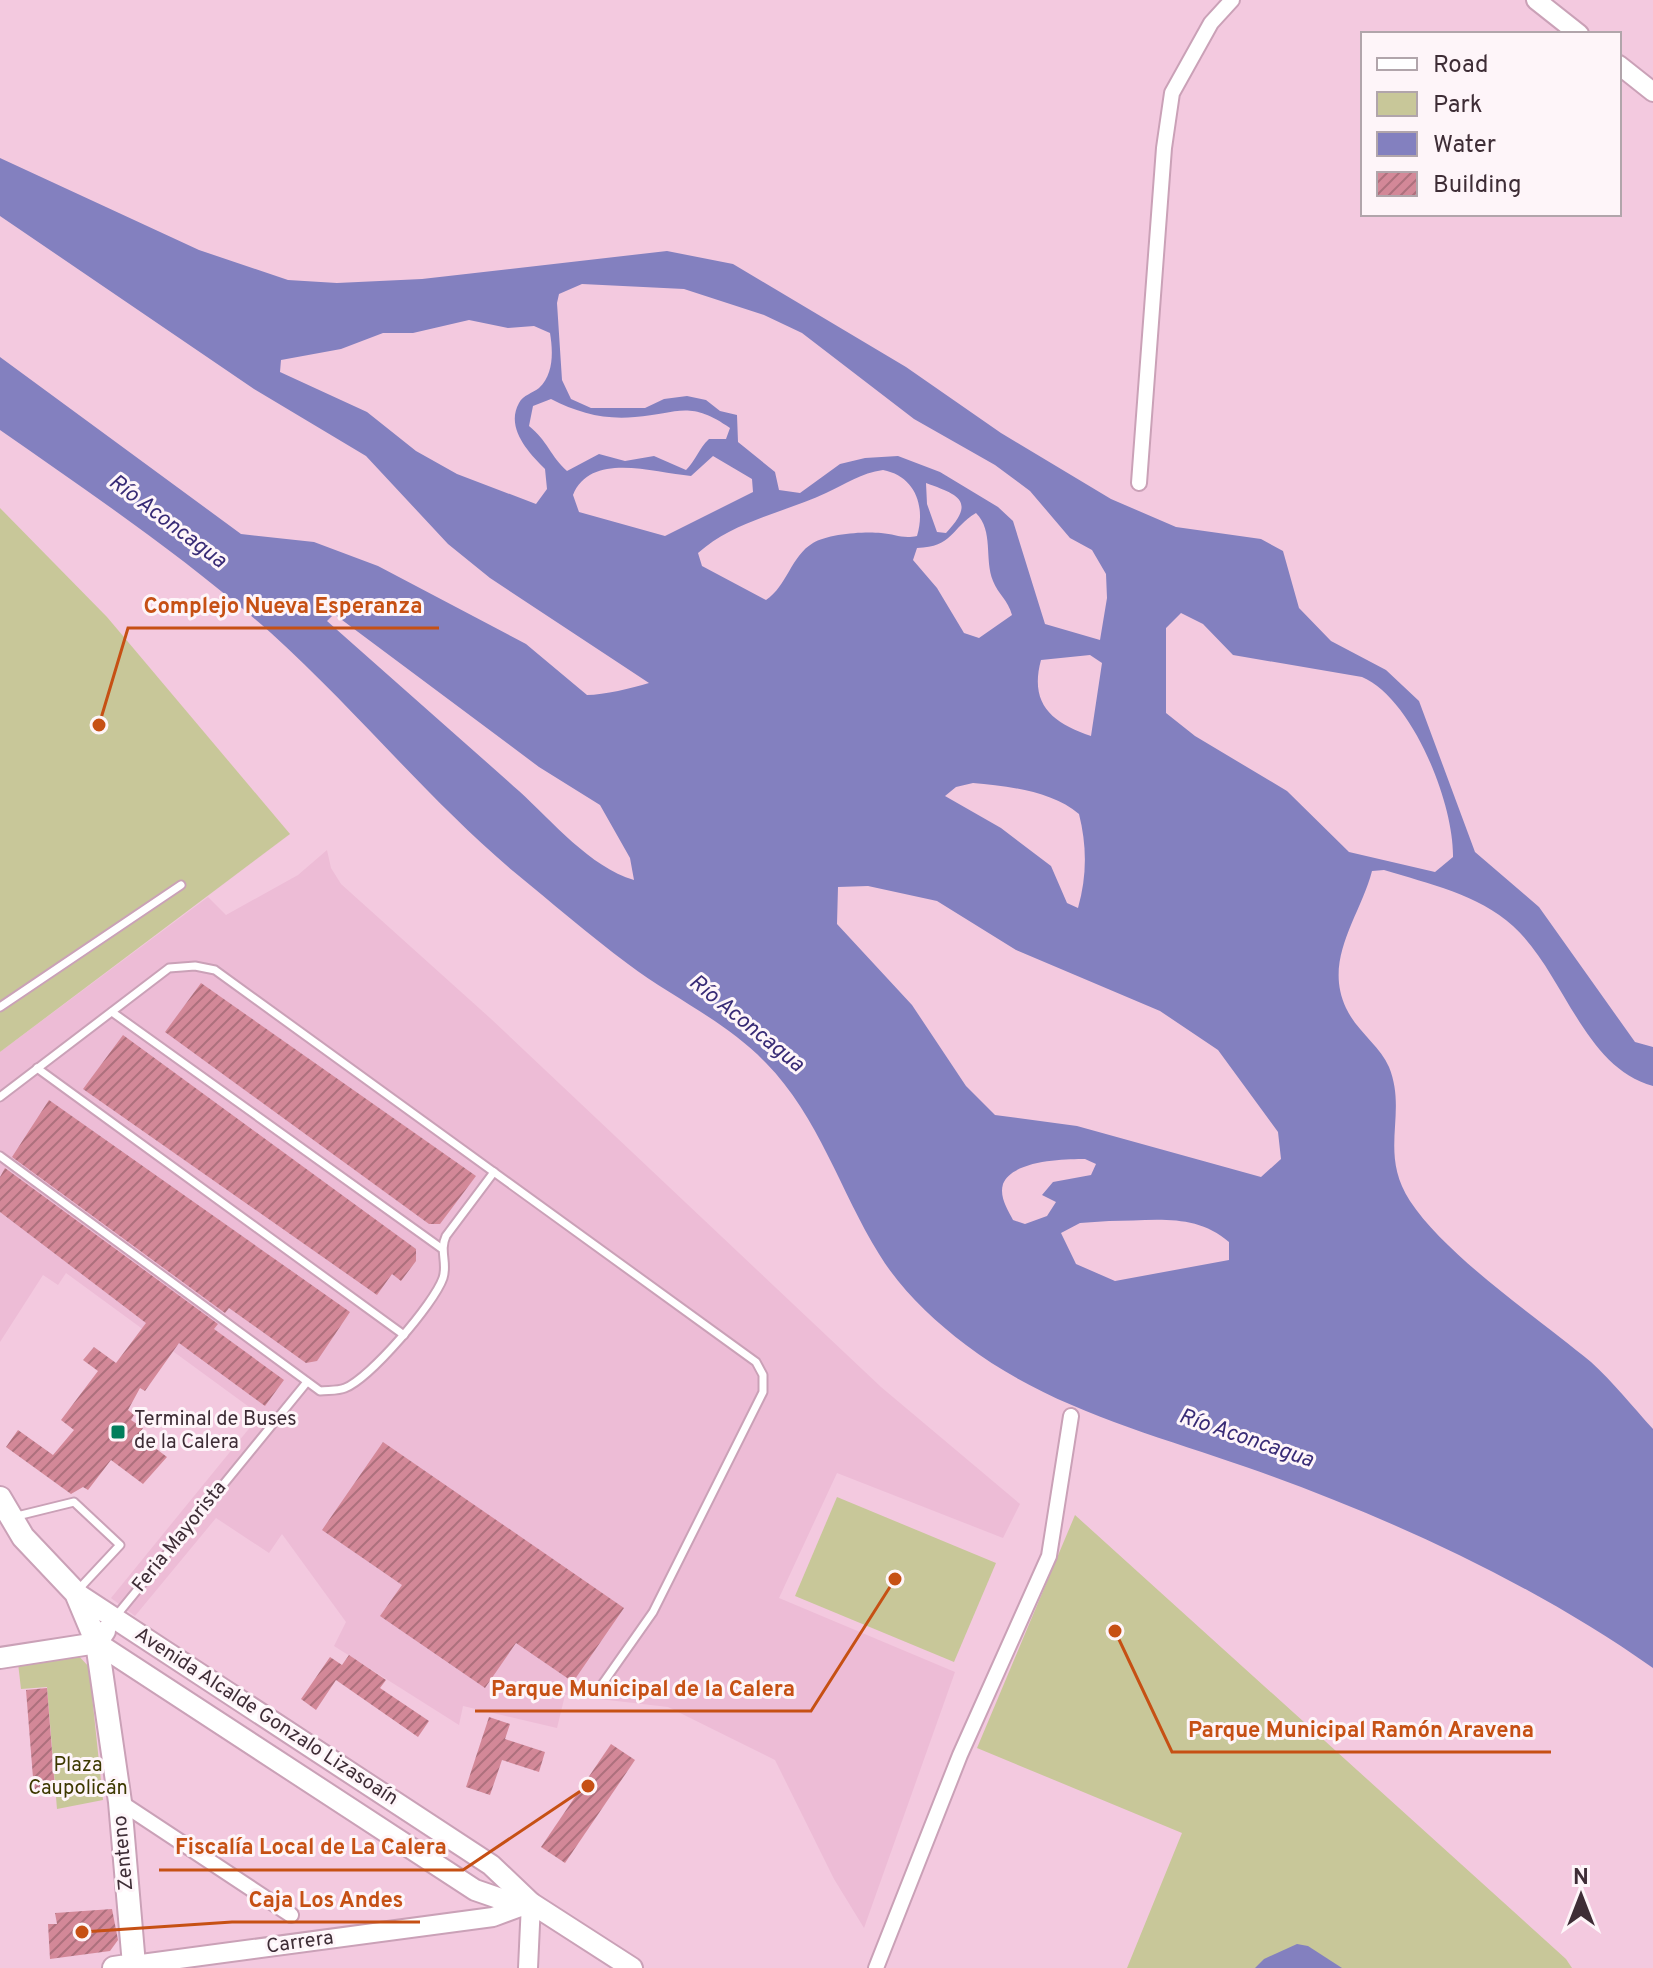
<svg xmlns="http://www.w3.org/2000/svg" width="1653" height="1968" font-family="Overpass,sans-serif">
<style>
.built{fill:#edbcd6}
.park{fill:#c8c799}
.water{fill:#8380bf;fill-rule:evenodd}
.building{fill:url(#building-hatch)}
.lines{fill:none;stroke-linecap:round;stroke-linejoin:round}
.service-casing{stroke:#caa1b7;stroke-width:11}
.minor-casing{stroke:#caa1b7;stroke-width:18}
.tertiary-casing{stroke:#caa1b7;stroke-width:22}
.secondary-casing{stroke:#caa1b7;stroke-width:24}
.primary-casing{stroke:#caa1b7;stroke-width:26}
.service{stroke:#fff;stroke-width:7}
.minor{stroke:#fff;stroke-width:14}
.tertiary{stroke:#fff;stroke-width:18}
.secondary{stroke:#fff;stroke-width:20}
.primary{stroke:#fff;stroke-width:22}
.poi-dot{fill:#027d5b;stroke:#fef5f9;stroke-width:3}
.labels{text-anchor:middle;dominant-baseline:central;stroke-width:6;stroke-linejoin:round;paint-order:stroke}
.poi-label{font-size:20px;fill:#3e2d36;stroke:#fef5f9;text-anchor:start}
.street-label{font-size:20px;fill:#3e2d36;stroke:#fef5f9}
.park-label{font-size:20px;fill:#3d3900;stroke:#fef5f9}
.water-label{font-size:22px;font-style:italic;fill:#382b76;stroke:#fef5f9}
.leader{fill:none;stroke:#c65014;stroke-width:3}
.callout-dot{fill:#c65014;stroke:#fef5f9;stroke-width:3}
.callout-label{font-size:22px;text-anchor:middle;font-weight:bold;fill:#c65014;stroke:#fef5f9;stroke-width:6;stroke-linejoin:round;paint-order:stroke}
</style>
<defs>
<pattern id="building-hatch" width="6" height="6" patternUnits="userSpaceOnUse" patternTransform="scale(2)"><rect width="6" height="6" fill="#d38898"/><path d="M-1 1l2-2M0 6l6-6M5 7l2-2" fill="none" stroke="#ad707d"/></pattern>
</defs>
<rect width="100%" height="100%" fill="#f3c9df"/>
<polygon class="built" points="327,850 331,868 341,884 490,1018 881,1387 1020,1504 1003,1538 837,1473 779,1598 955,1672 864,1928 834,1879 775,1760 668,1707 565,1695 557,1728 463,1706 459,1725 334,1646 346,1622 282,1534 269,1553 216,1518 135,1616 111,1598 260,1415 66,1273 58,1285 43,1275 0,1342 0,1052 208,897 226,915 298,875"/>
<g class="park">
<polygon points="0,508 107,617 290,834 0,1052"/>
<polygon points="837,1497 996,1563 954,1662 795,1596"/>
<polygon points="1075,1515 1566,1959 1572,1968 1127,1968 1182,1833 977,1748"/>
<polygon points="77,1654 89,1667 103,1800 57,1809 47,1687 21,1689 18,1663"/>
</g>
<g class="water">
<path d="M0,158L199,250L288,280L337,283L422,279L667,251L733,264L906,367L1001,433L1111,499L1176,527L1261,539L1283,551L1299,608L1331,641L1386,670L1419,701L1475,852L1539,907L1635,1042L1653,1047V1086C1583,1067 1564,972 1513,926C1478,894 1429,884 1384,870L1372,871C1360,917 1323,959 1346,1008C1356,1030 1380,1046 1389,1067C1408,1114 1378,1152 1410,1201C1447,1257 1538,1318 1591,1362C1613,1382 1633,1407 1653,1429V1668C1529,1581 1388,1517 1246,1467C1149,1433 1049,1408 966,1345C932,1319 901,1290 879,1254C840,1191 819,1117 766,1063C727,1022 673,998 628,964C589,935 551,902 513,871C427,798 355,709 271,633C187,559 92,494 0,430V357L241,534L314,542L378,566L526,644L587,695C604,695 632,688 649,683L490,578L448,544L366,456L254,389L0,216ZM582,284L684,289L764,315L802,333L914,419L995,465L1030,491L1070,538L1092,550L1106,574L1107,598L1100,640L1045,624L1013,521L998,507L940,472L898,456L865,458L840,464L800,493L779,490L775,472L738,442L737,415L720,411L706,400L687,396L664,399L645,408H591L571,399L562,380L557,303L559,294ZM469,320L508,328L534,326L550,333C553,351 554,374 539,388C533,393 523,395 519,403C505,428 529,453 545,469L547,489L536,504L457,474L416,451L367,412L280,372L281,360L341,349L383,333H413ZM551,399C578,413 605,420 635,417C677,414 689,399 730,428L726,439H709C699,448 696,460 686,470L654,456L625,461L599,454L567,471C551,457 547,440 529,426L533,406ZM713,456L752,479L753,492L665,536L579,512L573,495C591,451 654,473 691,476ZM883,470C915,476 926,506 917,536C902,539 895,534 881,533C864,531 827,534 813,543C791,556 787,586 766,600L702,566L698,553C734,521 783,513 826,493C846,484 861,473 883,470ZM926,483C959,495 976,501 946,533L937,532L927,504ZM976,513C994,531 984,559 993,581C998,594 1008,600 1012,615L979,638L964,633L937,588L913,560L917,548C953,547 951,528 976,513ZM1181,613L1203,624L1233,655L1362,677C1413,699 1454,804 1453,857L1435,872L1349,852L1287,791L1195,736L1166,713V628ZM334,614L539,767L600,805L630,858L634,880C590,867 552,821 519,791C455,734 391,678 327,621ZM1090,655L1102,663L1091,736C1052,723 1029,704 1041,660ZM973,783C1008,786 1052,791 1079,814C1087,846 1087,876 1078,908L1067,903L1051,866L1001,828L945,796L956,787ZM868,886L937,901L1016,950L1160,1011L1218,1050L1278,1132L1281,1159L1261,1177L1077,1126L995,1115L966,1086L912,1005L837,924L838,887ZM1085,1159L1096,1164L1091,1175L1053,1182L1042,1195L1056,1202L1047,1216L1025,1224L1013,1220C1008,1210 999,1197 1003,1184C1013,1160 1064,1159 1085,1159ZM1109,1221C1152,1221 1195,1212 1229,1242V1260L1115,1281L1076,1264L1061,1233L1080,1223Z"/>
<polygon points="1297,1944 1308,1946 1342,1968 1255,1968 1264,1959"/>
</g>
<g class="building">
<polygon points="201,983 476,1176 440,1224 429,1224 165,1032"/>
<polygon points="123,1035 416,1249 416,1261 401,1281 392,1274 377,1295 83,1089"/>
<polygon points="49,1100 350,1312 317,1361 306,1363 229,1308 225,1313 12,1157"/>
<polygon points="5,1168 218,1324 214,1329 284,1380 265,1406 179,1343 145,1391 140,1388 128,1410 134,1415 131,1420 143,1428 138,1435 167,1457 143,1484 111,1460 88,1490 83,1487 71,1494 6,1447 18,1430 53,1455 74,1430 61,1420 98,1371 83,1360 94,1347 116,1363 146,1323 0,1212 0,1177"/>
<polygon points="383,1442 624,1608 573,1682 516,1643 485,1688 380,1616 402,1585 322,1530"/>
<polygon points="349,1655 386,1680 380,1688 429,1721 418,1737 336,1680 316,1710 301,1699 330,1657 342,1665"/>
<polygon points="47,1688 55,1789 34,1790 26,1690"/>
<polygon points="489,1717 510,1724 505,1739 545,1752 539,1772 502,1760 490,1795 466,1787"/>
<polygon points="611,1744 635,1760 565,1863 541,1847"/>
<polygon points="112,1909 118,1940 110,1951 50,1959 48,1924 57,1924 55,1913"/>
</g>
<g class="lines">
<g class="service-casing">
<g id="service">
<polyline points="0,1007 181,885"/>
<polyline points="112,1012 441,1248"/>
<polyline points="37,1068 404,1335"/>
<polyline points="0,1097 169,968 195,966 215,970 756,1362 763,1375 763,1392 653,1612 601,1686"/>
<path d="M0,1156L320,1391C328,1390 338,1391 345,1388C370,1378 434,1304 443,1278C448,1263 439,1251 446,1236L494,1172"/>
<polyline points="13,1517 74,1502 120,1545 77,1591"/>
<polyline points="116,1616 307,1382"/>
</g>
</g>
<g class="minor-casing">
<g id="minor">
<polyline points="1139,483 1164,148 1172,93 1211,23 1232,0"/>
<polyline points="120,1802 291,1915"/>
<polyline points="876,1968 960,1755 1049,1556 1071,1416"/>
</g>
</g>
<g class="tertiary-casing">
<g id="tertiary">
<polyline points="1536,0 1579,34"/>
<polyline points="1619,65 1653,92"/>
<polyline points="134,1965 493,1917 531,1903 528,1968"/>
</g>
</g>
<g class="secondary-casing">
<g id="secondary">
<polyline points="76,1593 491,1865 531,1903 632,1968"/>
<polyline points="97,1643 475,1890 504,1900 531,1903"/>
<polyline points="0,1658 97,1643 105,1631"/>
</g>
</g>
<g class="primary-casing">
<polyline id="primary" points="0,1498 23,1537 76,1593 97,1643 120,1802 134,1965 114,1968"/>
</g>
<use href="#service" class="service"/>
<use href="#minor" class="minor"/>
<use href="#tertiary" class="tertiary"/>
<use href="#secondary" class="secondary"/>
<use href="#primary" class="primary"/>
</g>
<rect class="poi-dot" x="110" y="1424" width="16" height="16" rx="4"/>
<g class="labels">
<g class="poi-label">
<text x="134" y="1420">Terminal de Buses<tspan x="134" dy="23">de la Calera</tspan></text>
</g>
<g class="street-label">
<text transform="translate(180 1537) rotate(-51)">Feria Mayorista</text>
<text transform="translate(266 1717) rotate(33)">Avenida Alcalde Gonzalo Lizasoaín</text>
<text transform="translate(124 1853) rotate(-95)">Zenteno</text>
<text transform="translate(300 1943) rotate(-8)">Carrera</text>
</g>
<g class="park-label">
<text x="78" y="1766">Plaza<tspan x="78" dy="23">Caupolicán</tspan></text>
</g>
<g class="water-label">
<text transform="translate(167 522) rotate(37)">Río Aconcagua</text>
<text transform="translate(746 1024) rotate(39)">Río Aconcagua</text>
<text transform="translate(1246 1439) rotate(19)">Río Aconcagua</text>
</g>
</g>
<path class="leader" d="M99 725L128 628H439M895 1579L811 1711H475M1115 1631L1172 1752H1551M588 1786L463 1870H159M82 1932L232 1922H420"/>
<g class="callout-dot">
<circle cx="99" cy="725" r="8"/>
<circle cx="895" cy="1579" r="8"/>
<circle cx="1115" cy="1631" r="8"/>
<circle cx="588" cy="1786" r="8"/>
<circle cx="82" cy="1932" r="8"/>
</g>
<g class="callout-label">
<text x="283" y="613">Complejo Nueva Esperanza</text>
<text x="643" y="1696">Parque Municipal de la Calera</text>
<text x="1361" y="1737">Parque Municipal Ramón Aravena</text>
<text x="311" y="1854">Fiscalía Local de La Calera</text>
<text x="326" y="1907">Caja Los Andes</text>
</g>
<rect x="1361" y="32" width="260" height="184" fill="#fef5f9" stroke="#b1a5ab" stroke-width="2"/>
<rect x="1377" y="58" width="40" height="12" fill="#ffffff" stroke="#b1a5ab" stroke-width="2"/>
<text x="1433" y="72" font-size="24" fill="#3e2d36">Road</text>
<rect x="1377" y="92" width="40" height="24" fill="#c8c799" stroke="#b1a5ab" stroke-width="2"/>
<text x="1433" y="112" font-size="24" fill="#3e2d36">Park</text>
<rect x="1377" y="132" width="40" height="24" fill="#8380bf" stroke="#b1a5ab" stroke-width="2"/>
<text x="1433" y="152" font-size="24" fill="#3e2d36">Water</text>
<rect x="1377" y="172" width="40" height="24" fill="url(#building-hatch)" stroke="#b1a5ab" stroke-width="2"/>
<text x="1433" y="192" font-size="24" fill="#3e2d36">Building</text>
<g transform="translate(1581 1896)" stroke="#fef5f9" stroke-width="6" paint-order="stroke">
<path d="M0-6L14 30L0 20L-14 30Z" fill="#3e2d36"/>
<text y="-12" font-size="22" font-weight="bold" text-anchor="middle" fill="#3e2d36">N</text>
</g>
</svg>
